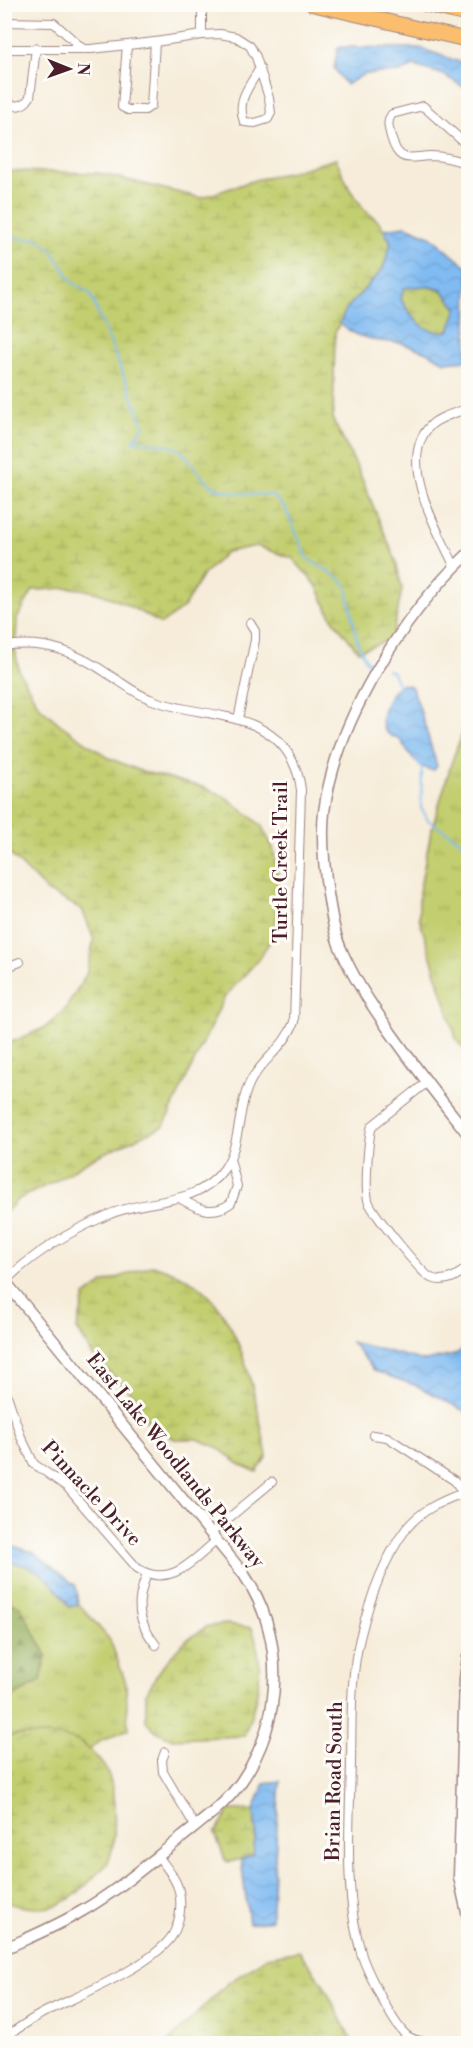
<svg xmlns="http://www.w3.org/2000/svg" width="473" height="2048" font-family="'Libre Bodoni',serif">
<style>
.grass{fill:url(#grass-tufts);stroke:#86764d;stroke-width:1.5}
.forest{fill:url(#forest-firs);stroke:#726846;stroke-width:1.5}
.wetland{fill:url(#wetland-marsh);stroke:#86764d;stroke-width:1.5}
.water{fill:url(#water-waves);stroke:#656d8e;stroke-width:1.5;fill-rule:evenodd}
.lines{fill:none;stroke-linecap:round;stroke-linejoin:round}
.stream{stroke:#80bbf2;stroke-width:2}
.minor-casing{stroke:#a08682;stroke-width:10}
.tertiary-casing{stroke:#a08682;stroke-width:13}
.primary-casing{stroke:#a08682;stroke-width:16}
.minor{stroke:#fff;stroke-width:8}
.tertiary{stroke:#fff;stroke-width:10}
.primary{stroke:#fbbd6e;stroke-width:14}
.labels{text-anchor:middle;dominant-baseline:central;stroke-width:6;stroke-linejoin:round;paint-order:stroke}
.street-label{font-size:20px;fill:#4a1f2b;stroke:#fdfcf7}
</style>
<defs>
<pattern id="grass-tufts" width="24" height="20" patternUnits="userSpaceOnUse" patternTransform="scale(1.5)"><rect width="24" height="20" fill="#c2ce6f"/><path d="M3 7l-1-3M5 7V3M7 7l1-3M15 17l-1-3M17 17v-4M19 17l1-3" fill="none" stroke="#a8b060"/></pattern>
<pattern id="forest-firs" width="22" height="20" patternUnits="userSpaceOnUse" patternTransform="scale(1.5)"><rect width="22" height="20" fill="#99b162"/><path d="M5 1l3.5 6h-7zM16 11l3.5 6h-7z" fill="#7f8f51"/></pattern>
<pattern id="wetland-marsh" width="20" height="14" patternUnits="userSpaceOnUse" patternTransform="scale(1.5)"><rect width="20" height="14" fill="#c2ce6f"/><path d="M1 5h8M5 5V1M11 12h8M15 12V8" fill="none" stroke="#a8b060"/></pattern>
<pattern id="water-waves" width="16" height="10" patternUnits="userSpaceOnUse" patternTransform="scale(1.5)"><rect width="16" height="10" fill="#80bbf2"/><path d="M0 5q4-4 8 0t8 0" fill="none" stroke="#70a0d0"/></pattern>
</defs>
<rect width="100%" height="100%" fill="#fdfcf7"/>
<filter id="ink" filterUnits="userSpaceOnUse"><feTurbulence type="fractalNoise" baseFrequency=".0167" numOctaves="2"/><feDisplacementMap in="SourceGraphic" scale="12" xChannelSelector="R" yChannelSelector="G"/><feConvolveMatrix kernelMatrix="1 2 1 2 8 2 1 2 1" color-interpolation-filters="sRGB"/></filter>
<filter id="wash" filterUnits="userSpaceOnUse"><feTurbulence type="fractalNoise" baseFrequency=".008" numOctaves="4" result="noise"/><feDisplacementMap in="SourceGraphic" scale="24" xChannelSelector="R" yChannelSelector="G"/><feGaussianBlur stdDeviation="1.35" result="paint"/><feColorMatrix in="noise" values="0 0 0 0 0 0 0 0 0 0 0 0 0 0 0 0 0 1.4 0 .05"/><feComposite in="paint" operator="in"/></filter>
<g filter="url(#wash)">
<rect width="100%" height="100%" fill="#f6ecd9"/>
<g class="grass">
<polygon points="468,718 468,1054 457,1041 419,918 419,892 431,832 452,761"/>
<path d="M5,1562C37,1564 52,1580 70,1606L78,1603L110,1640L126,1683L128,1729L101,1741L89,1750L83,1743L17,1735L5,1737V1699H9L46,1654L20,1607L5,1601Z"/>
</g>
<polygon class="forest" points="5,1601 20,1606 46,1654 41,1681 9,1699 4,1699"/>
<g class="wetland">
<path d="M336,159L350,190L364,209L380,223L391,242L383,269L347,308L335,333L333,420L357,467L396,561L402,589L392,639L358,651L332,618L316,585L292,558L256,546L226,552L202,576L184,607L161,624C134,608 104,590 71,588C58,588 46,590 33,590L17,619L16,641L5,642V171L99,173L201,198L255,180L287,173Z"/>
<path d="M425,286L442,290L457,308L449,331C423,335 415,320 401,300L403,288Z"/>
<polygon points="15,649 19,671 39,706 61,725 109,758 141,771 203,787 227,798 261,825 273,848 281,895 273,937 257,961 224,998 164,1126 91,1159 57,1180 17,1200 5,1214 5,1045 46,1027 66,1008 86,975 94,940 82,909 48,892 5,849 5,651"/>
<path d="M153,1265C164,1269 177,1273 187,1279C242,1308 256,1401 267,1456L257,1472L239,1464L217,1447L197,1439H175L150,1428L135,1397L93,1356L77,1329L85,1296L103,1283Z"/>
<path d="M228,1624L252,1628C266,1665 258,1700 244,1736L172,1739L156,1731L146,1721V1694L160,1669L186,1640L208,1626Z"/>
<path d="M17,1735C35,1735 71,1733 84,1745C92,1751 104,1765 108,1773C116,1793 117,1840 109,1860C107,1866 99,1872 94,1877C66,1908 46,1915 5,1902V1737Z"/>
<polygon points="230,1810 254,1810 256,1831 253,1856 229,1862 225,1860 215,1833"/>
<polygon points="299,1951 323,1984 353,2043 167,2043 227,1984 267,1957"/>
</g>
<g class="water">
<polygon points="338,47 420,48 468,65 468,90 444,75 414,66 400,72 364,74 346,85 334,68"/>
<path d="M406,226L430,236L468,268L467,360L445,362L427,352L401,343L379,341L357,335L339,324L347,308L383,269L391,242L383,229ZM425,286L442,290L457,308L449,331C423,335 415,320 401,300L404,288Z"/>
<path d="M401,684L411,686L418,703L437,766L434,770C417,770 408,751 399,738C369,734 385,695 401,684Z"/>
<polygon points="351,1342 425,1361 454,1355 468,1346 468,1413 417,1386 375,1371"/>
<path d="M5,1543L34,1553L76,1586L78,1605L70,1607C52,1580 37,1564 5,1562Z"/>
<polygon points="280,1781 271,1920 249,1924 241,1859 253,1855 256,1831 254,1810 264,1783"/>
</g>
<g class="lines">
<g class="stream">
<path d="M4,228L14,238L37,239L50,248L73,283L90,293L144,426L133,441C147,443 170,442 182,452C193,461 199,478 213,486C230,495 254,494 272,495L285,508L308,559L336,576L346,584L358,644L367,662L374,664"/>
<polyline points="387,670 392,671 400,688"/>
<polyline points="420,763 422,771 421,808 428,820 460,840 468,851"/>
</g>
</g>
</g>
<g filter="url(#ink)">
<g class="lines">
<g class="minor-casing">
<g id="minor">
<polyline points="202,4 202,35"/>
<polyline points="4,22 54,23 83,49"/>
<polyline points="127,45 122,107 128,110 145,110 151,106 155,42"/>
<path d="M4,49H91L155,42L202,35L220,34L236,37L250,46L256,57L269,98L271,113L268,119L255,123L244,122C236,100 249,87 260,68"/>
<polyline points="4,76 7,49"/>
<path d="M4,102C15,108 24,107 30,97L36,48"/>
<path d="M468,146L423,106L392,114C386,122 389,128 391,137C399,164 407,157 431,156C444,156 457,160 468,164"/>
<path d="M455,567C438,531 395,460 431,425C440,416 457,413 468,408"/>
<path d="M4,646C46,640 77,652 111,676C124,684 136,694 150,699C198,719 264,707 292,760C297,770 300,780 301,790L294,1022C286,1045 266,1057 253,1077C236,1104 243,1142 224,1169C196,1208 147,1197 108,1215C70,1231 34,1253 4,1282"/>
<polyline points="238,719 255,640 255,631 250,623"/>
<polyline points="4,968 20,962"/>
<path d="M426,1083L372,1126C368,1139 365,1186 368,1200C370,1210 421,1273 431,1278C445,1284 458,1276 468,1267"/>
<path d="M181,1199C198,1209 213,1216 231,1203L237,1186L230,1159"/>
<path d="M4,1386L21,1437L34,1464L67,1487L137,1568C170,1589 192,1561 217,1540"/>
<polyline points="373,1435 387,1437 455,1481 463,1493 468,1514"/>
<path d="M463,1493C441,1501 420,1511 406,1529C383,1560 369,1601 360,1638C350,1678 352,1720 351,1761C350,1824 343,1894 362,1956C367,1971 376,1987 383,2001C390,2013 396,2026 406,2035C421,2047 450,2041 468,2041"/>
<polyline points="211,1533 272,1482"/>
<path d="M147,1574C135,1603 137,1621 156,1645"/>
<polyline points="165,1752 162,1760 163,1772 195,1826"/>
<path d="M4,2038C17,2029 30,2020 43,2013C77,1996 152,1966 172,1936C180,1923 182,1905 179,1891C176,1878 166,1867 158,1856"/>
</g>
</g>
<g class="tertiary-casing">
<g id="tertiary">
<path d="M468,554C402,616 336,721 324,812C321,840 324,867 328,894C331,911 333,930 340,947C354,980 371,1004 391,1033C416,1068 441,1101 468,1134"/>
<path d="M4,1280L243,1573C286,1636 284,1720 241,1782C225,1805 202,1821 181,1838C149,1863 117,1891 82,1911C57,1926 30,1937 4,1949"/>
<polyline points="468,1657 465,1678 459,1877 468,1917"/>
</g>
</g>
<g class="primary-casing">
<g id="primary">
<polyline points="312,4 468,40"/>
<polyline points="424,4 468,15"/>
</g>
</g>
<use href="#minor" class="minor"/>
<use href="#tertiary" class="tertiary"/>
<use href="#primary" class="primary"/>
</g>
</g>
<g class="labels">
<g class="street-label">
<text transform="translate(281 862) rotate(-90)">Turtle Creek Trail</text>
<text transform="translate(175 1461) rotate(51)">East Lake Woodlands Parkway</text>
<text transform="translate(91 1494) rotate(47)">Pinnacle Drive</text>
<text transform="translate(335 1781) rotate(-89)">Brian Road South</text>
</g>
</g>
<rect width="473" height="2048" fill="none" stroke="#fdfcf7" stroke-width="24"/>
<g transform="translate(69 69) rotate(91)" stroke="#fdfcf7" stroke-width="4.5" paint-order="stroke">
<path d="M0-4.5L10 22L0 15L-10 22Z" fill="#4a1f2b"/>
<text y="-9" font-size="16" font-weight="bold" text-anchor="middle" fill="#4a1f2b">N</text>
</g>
</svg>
